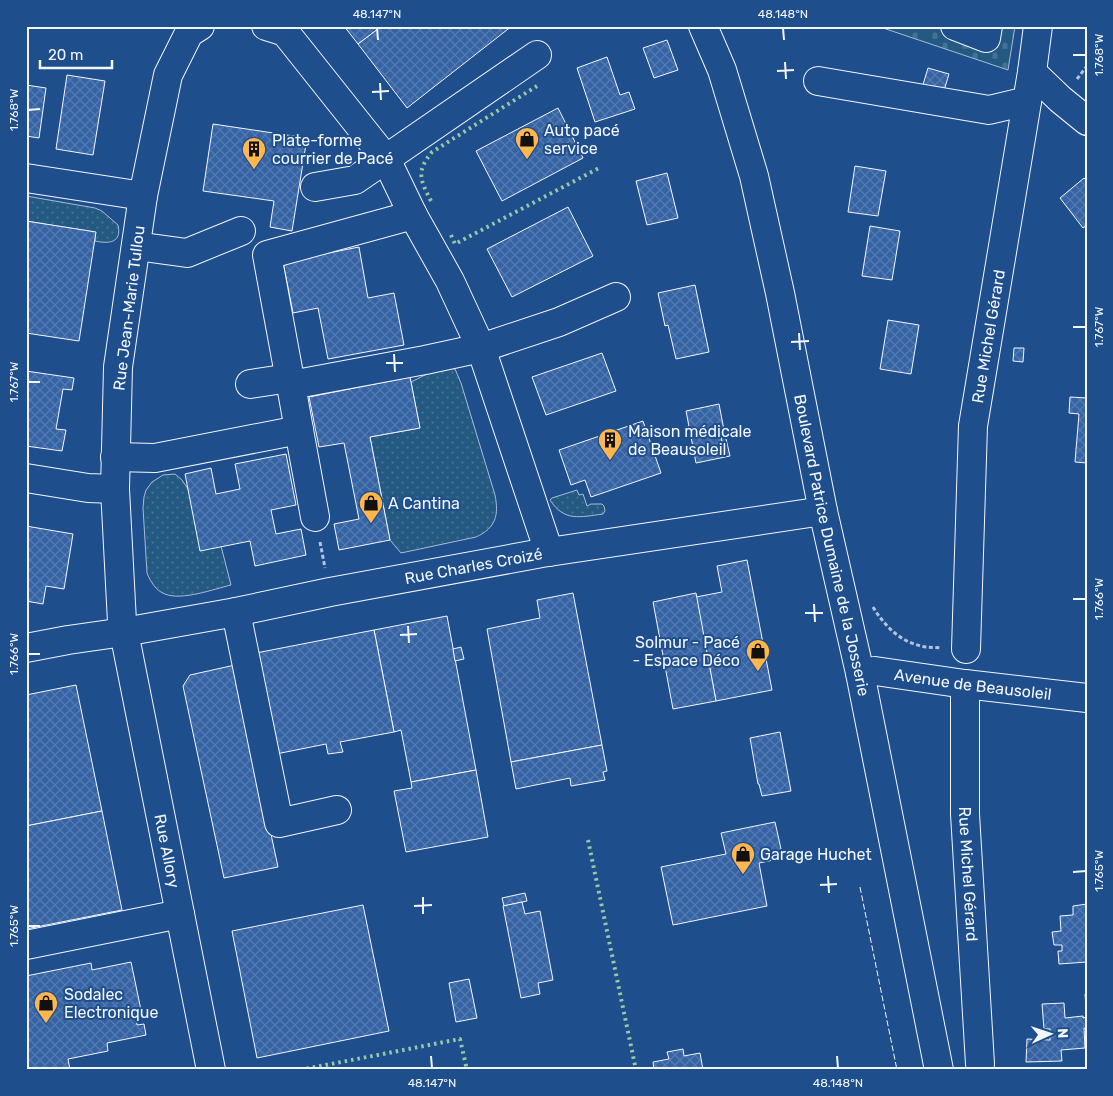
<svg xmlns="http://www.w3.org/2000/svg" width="1113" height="1096" font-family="Rubik,sans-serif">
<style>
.grass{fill:url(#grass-dots);stroke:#a8bbd7}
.cemetery{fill:url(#cemetery-stones);stroke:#a8bbd7}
.building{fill:url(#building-cross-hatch);stroke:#f2f6ff}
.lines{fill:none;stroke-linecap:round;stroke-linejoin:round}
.minor-casing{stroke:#f2f6ff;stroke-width:30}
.path{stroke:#b3c4dc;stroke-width:3;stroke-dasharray:4 2.5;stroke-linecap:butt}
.minor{stroke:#1f4e8c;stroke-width:28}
.hedge{stroke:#97c8a6;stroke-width:4;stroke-dasharray:2.5 4;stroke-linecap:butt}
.fence{stroke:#f2f6ff;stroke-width:1;stroke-dasharray:6 2.5;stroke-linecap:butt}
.ticks{fill:none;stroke:#f2f6ff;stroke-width:2}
.labels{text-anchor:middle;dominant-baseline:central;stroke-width:4;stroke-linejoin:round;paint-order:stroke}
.poi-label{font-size:16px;fill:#f2f6ff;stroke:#1f4e8c;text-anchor:start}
.street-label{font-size:16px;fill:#f2f6ff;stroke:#1f4e8c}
.neatline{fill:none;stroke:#f2f6ff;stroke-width:2}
.ticks-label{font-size:12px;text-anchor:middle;fill:#f2f6ff}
</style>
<defs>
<pattern id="grass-dots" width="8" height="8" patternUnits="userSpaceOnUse" patternTransform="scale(1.25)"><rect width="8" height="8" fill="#245a82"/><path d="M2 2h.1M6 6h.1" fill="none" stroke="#447295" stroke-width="1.8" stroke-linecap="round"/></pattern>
<pattern id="cemetery-stones" width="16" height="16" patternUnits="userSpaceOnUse" patternTransform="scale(1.25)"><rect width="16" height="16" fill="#245a82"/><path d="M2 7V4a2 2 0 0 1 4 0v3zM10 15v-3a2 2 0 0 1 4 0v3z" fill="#447295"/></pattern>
<pattern id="building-cross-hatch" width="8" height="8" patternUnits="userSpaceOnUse" patternTransform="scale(1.25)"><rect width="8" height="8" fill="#3563a3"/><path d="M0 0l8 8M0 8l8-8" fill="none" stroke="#537ab1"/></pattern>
</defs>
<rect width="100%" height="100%" fill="#1f4e8c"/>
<g class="grass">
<path d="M26,196L95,208L102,211L118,225C122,243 109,244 95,241V232L26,221Z"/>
<path d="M441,367L455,369L461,383L495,495C499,515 496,528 476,537L401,553L390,540L370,437L420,428L411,382Z"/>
<path d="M175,474L182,480L188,489L221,546L231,585C214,589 182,601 165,594C156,591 150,581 147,573L143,508L144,497L146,490L152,482L163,475Z"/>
<path d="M577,490L579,495L583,494L587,506L591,504H602L604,506L605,511L603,514C580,517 564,522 550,500L552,498Z"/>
</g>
<polygon class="cemetery" points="877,26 1015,26 1008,70"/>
<g class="building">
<polygon points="344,26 382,26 358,44"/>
<polygon points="382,26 512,26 407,108 358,44"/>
<polygon points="667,40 678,70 654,78 643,48"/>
<polygon points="607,57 620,95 629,92 635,109 595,122 577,68"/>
<polygon points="928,68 949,74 943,94 922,88"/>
<polygon points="67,75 105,81 93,155 56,149"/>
<polygon points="26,85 46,88 39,138 26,136"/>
<polygon points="558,108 583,158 502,201 476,151"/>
<polygon points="213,124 307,138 292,231 270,227 274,201 203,191"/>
<polygon points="855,166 886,171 878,216 848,212"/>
<polygon points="667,173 678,218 647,225 636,181"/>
<polygon points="1084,178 1087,181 1087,225 1083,228 1060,198"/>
<polygon points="568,207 593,256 512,297 487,249"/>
<polygon points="26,221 96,232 79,341 26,333"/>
<polygon points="870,226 900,231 892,280 862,276"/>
<polygon points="359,247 368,298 394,293 404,345 328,359 318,308 293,313 283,262"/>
<polygon points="695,285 709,352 676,359 668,325 665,326 658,293"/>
<polygon points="888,320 919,325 911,374 880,369"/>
<polygon points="1014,348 1024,348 1023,362 1013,361"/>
<polygon points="602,353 616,391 546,415 532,377"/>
<polygon points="26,371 74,378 72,390 63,389 56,429 66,430 62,451 26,446"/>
<polygon points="410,377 420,428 370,437 390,540 339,550 334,524 359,519 344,443 319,447 309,397"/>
<polygon points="1070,397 1087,398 1087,463 1075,462 1079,414 1069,413"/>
<polygon points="719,404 724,430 720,431 725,457 696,463 686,411"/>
<polygon points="643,421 661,473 591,497 585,480 571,485 559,450"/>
<polygon points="724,430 730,456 725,457 720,431"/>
<polygon points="286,454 296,505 271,510 276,534 301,529 306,555 255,566 250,541 200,551 185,474 211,468 216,494 240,489 235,464"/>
<polygon points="26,526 73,534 64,589 46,586 43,604 26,601"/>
<polygon points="747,560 772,690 716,701 696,597 722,592 717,566"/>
<polygon points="573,593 602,745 511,762 487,629 540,618 537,600"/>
<polygon points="696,593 716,701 673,709 653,602"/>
<polygon points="447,616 476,770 411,782 401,730 394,732 374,630"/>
<polygon points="374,630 394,732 340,742 343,752 328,754 326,744 276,754 256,653"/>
<polygon points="461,647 464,659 455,661 453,649"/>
<polygon points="235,665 278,867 224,878 183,686 190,675"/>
<polygon points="76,685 102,811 26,826 26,695"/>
<polygon points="780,732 791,791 762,796 759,784 758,784 750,738"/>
<polygon points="602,745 607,771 603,772 605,780 571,786 570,778 516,789 511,762"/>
<polygon points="476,770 488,837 406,852 394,791 412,788 411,782"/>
<polygon points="102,811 122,910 26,929 26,826"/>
<polygon points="775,822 783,858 759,863 767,906 673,925 661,867 726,854 721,833"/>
<polygon points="525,893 527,901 504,906 502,898"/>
<polygon points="522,902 525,914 540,911 553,980 538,983 540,994 521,998 503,906"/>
<polygon points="1087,904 1087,962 1059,964 1058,951 1062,951 1062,945 1054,945 1052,932 1061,931 1060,916 1073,915 1073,906"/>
<polygon points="363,905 389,1031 257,1058 232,931"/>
<polygon points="131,962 142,1015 136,1016 137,1025 144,1024 146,1035 107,1043 108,1051 68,1059 70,1070 26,1070 26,976 91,963 92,970"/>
<polygon points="469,979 477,1018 456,1022 449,983"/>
<polygon points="1087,993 1087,1029 1084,1028 1085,1048 1061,1050 1062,1061 1026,1062 1027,1039 1050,1040 1050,1029 1044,1029 1042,1004 1064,1003 1065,1018 1083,1016 1083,1018 1087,1017 1085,994"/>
<polygon points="683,1049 684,1056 700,1053 703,1070 654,1070 653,1062 669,1059 667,1052"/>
</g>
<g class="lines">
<g class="minor-casing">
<g id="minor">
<path id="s1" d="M200,26L189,33L168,75L143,196L118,367L115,489L122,622L211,1070"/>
<polyline points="266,26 285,32 386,159 413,215 450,281 481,348 549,552"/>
<path id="s2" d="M703,26L722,70L754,176L780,293L823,511L860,673L939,1070"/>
<polyline points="955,26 986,38 988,26"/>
<polyline points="1032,72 1060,99 1087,121"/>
<polyline points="818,81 989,110 1027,101"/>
<polyline points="26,178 143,196"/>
<polyline points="315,187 355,180 537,55"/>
<polyline points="136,246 187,253 241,231"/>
<polyline points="250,384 290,378"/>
<polyline points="291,385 267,255 413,215"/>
<polyline points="299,430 315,517"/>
<polyline points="115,457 155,458 299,430 291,385 425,360 481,348 559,322 616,297"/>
<polyline points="26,478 88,488 115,489"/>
<polyline points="236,612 279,823 337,810"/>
<path id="s3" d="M26,648L68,640L124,632L236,612L330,592L542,553L823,511"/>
<path id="s4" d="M966,649L973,426L1032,72L1038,26"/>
<path id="s5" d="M860,673L875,671L965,684L1087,698"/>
<path id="s6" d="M965,684V814L980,1064"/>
<polyline points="26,945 180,914"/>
</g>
</g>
<g class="path">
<polyline points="1077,79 1087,66"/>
<polyline points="320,542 325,568"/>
<path d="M873,607C884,625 899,641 921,646C927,648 934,647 941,648"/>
</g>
<use href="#minor" class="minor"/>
<g class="hedge">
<path d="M431,201C420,180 416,171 432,152L537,86"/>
<polyline points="451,235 455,244 601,167"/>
<polyline points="588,840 636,1070"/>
<polyline points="300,1070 460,1039 467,1070"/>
</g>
<polyline class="fence" points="860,887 897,1070"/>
</g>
<path class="ticks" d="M377,28L378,40M783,28L784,40M1073,55H1086M785,62L786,79M777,71L794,70M380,83L381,100M372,92L389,91M28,110L40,109M1073,327H1086M799,333L800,350M791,342L809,341M394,354L395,372M386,363H403M28,382H40M1073,599H1086M814,604L815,622M805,613H823M408,626L409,643M400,635L417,634M28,654H40M1073,872L1086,871M828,876L829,893M820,885L837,884M423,897V914M414,906L432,905M28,926H40M431,1056L432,1068M837,1056L838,1068"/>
<defs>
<g id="shop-pin" transform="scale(1.25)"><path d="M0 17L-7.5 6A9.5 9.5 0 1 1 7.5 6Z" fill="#ffb74d" stroke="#1f4e8c"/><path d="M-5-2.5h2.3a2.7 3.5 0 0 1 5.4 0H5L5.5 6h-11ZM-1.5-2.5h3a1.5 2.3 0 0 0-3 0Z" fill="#111"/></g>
<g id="building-pin" transform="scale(1.25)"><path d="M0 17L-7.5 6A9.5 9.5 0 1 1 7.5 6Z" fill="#ffb74d" stroke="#1f4e8c"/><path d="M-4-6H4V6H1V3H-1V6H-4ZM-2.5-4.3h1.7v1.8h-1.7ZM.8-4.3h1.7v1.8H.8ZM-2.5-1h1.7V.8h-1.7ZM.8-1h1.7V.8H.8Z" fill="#111"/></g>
</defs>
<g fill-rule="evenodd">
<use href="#shop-pin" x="527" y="139"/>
<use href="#building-pin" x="254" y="149"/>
<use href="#building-pin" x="610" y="440"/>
<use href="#shop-pin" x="371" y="503"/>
<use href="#shop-pin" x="758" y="651"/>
<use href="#shop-pin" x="743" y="854"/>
<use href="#shop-pin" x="46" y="1003"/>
</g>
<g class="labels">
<g class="poi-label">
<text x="544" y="130">Auto pacé<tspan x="544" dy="18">service</tspan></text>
<text x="272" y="140">Plate-forme<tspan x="272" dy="18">courrier de Pacé</tspan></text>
<text x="628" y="431">Maison médicale<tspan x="628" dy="18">de Beausoleil</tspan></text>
<text x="388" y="503">A Cantina</text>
<text x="740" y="642" text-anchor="end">Solmur - Pacé<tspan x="740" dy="18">- Espace Déco</tspan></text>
<text x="760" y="854">Garage Huchet</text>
<text x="64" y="994">Sodalec<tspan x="64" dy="18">Electronique</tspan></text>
</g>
<g class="street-label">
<text transform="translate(129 308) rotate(-83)">Rue Jean-Marie Tullou</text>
<text stroke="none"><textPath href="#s4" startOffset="314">Rue Michel Gérard</textPath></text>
<text stroke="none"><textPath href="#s2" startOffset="536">Boulevard Patrice Dumaine de la Josserie</textPath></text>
<text stroke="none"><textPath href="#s3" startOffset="455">Rue Charles Croizé</textPath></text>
<text stroke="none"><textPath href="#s5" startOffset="114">Avenue de Beausoleil</textPath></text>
<text stroke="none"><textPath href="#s1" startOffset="845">Rue Allory</textPath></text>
<text stroke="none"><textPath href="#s6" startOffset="190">Rue Michel Gérard</textPath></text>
</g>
</g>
<rect width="1113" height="1096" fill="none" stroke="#1f4e8c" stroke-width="55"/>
<g transform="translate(1050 1034) rotate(87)" stroke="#1f4e8c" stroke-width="4" paint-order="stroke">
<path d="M0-4L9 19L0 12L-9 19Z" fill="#f2f6ff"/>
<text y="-8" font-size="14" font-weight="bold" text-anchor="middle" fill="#f2f6ff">N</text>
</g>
<path d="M40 60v8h72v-8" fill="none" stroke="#f2f6ff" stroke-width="2.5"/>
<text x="48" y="60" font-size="15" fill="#f2f6ff" stroke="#1f4e8c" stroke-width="4" paint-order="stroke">20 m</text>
<rect x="28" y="28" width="1058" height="1040" class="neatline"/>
<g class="ticks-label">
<text x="377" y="18">48.147°N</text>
<text x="783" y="18">48.148°N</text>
<text transform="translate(1099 55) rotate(-90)" y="4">1.768°W</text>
<text transform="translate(14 110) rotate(-90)" y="4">1.768°W</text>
<text transform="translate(1099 327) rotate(-90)" y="4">1.767°W</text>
<text transform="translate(14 382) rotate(-90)" y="4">1.767°W</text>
<text transform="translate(1099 599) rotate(-90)" y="4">1.766°W</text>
<text transform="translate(14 654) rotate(-90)" y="4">1.766°W</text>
<text transform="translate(1099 871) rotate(-90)" y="4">1.765°W</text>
<text transform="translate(14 926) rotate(-90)" y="4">1.765°W</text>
<text x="432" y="1087">48.147°N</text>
<text x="838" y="1087">48.148°N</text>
</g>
</svg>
